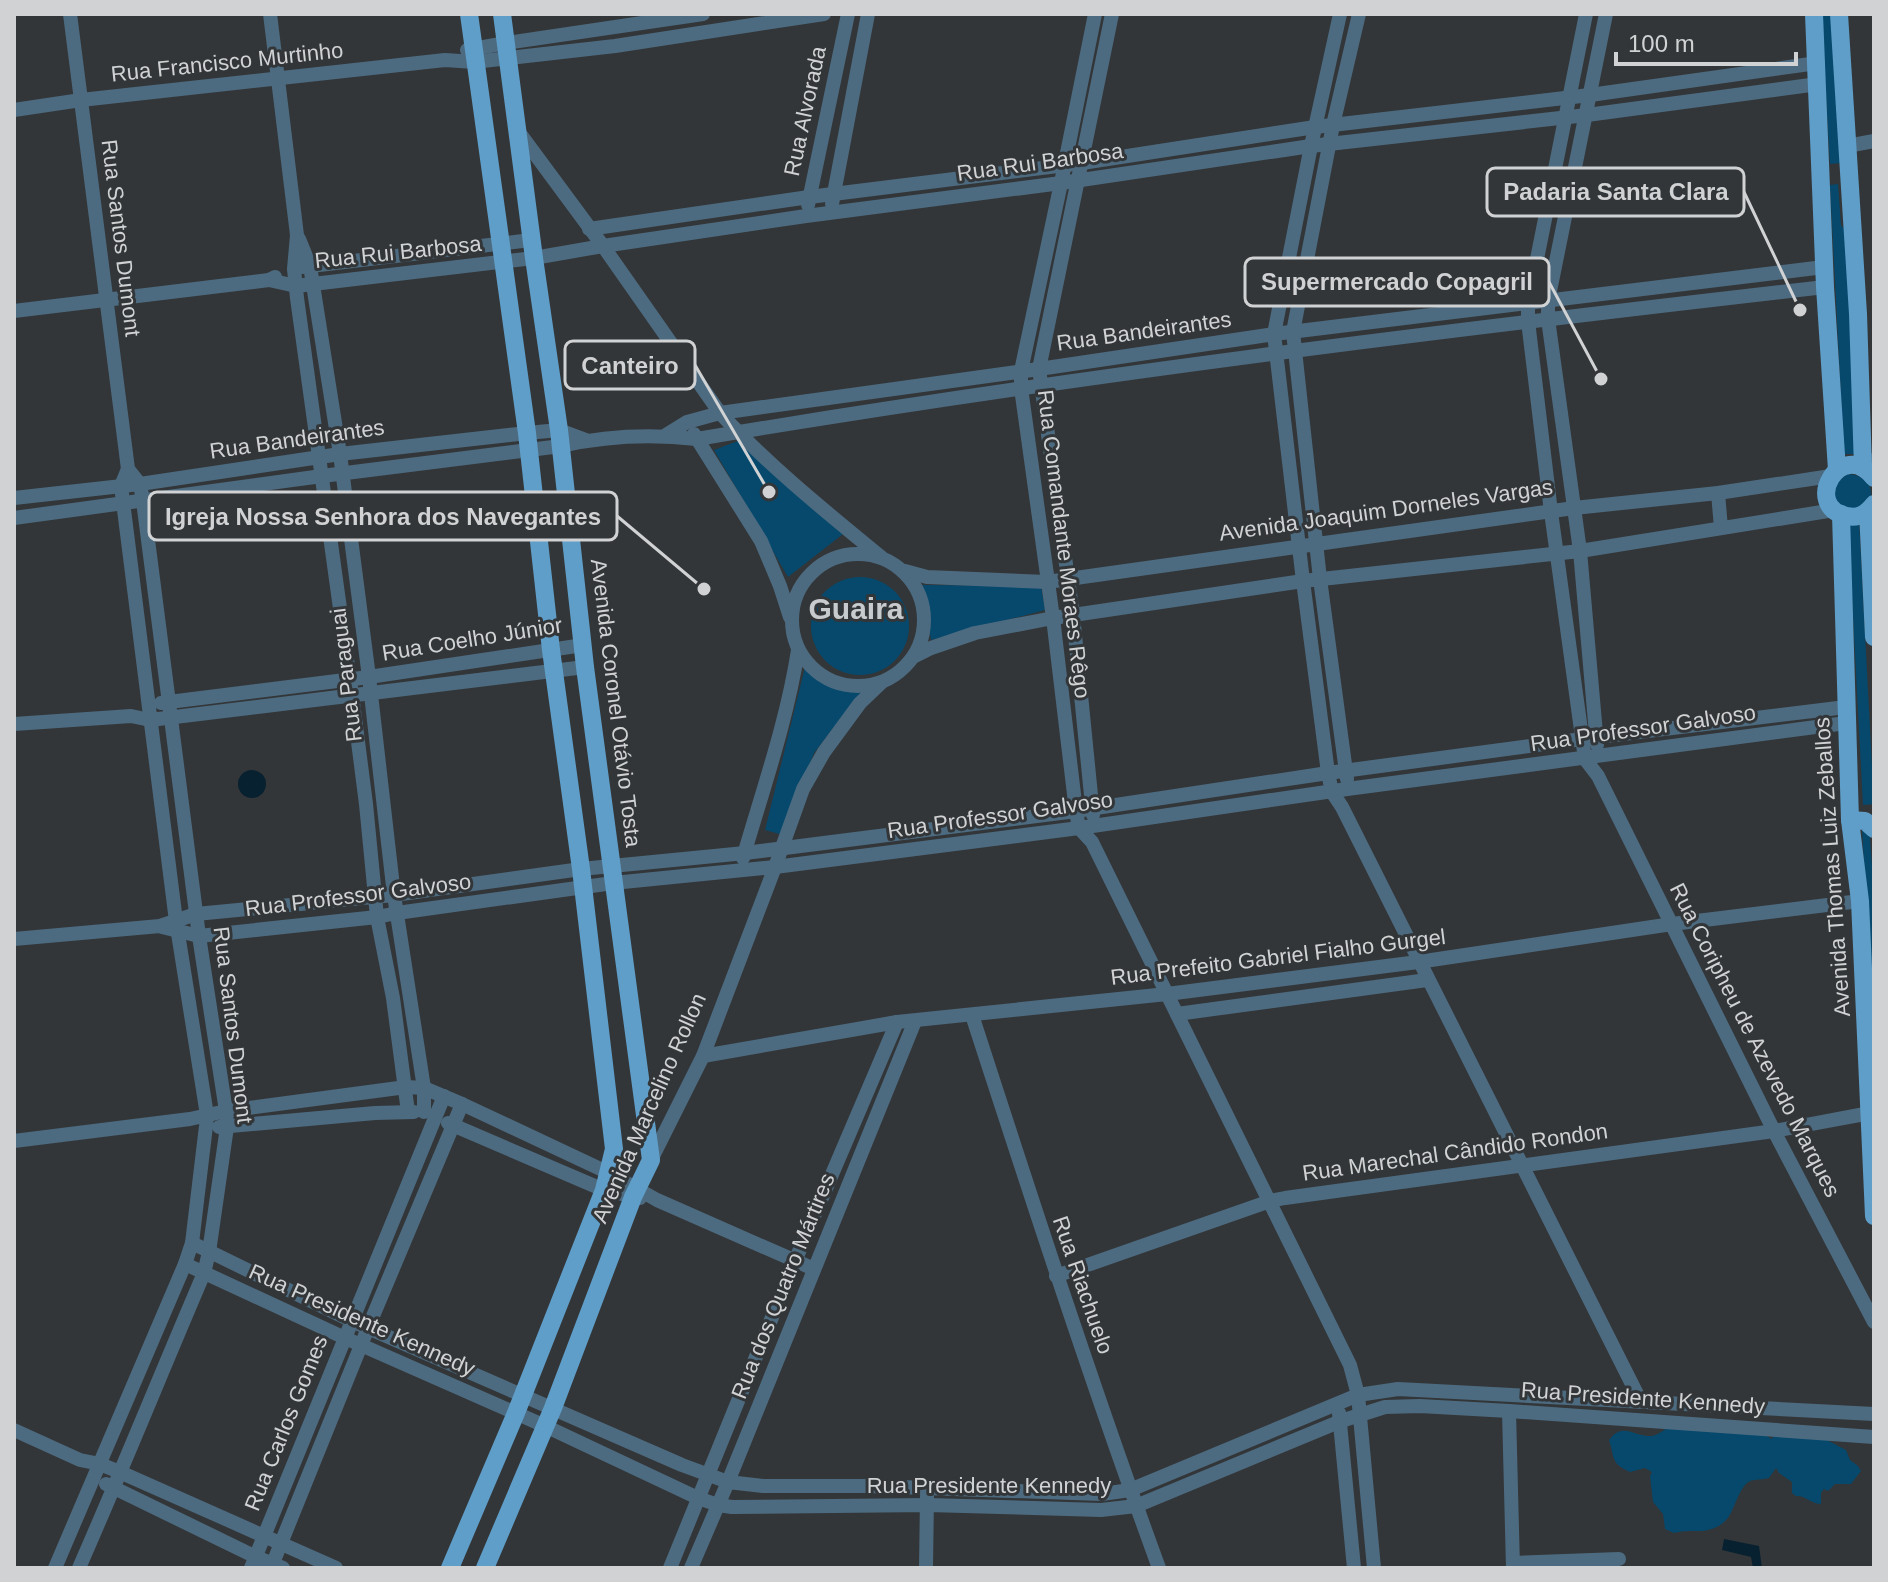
<svg xmlns="http://www.w3.org/2000/svg" width="1888" height="1582" font-family="Arial,sans-serif">
<style>
.green{fill:#06496c}
.water{fill:#082130}
.lines{fill:none;stroke-linecap:round;stroke-linejoin:round}
.minor{stroke:#4d6b80;stroke-width:14}
.major{stroke:#5f9ec9;stroke-width:18}
.labels{text-anchor:middle;dominant-baseline:central;stroke-width:6;stroke-linejoin:round;paint-order:stroke}
.street-label{font-size:22px;fill:#d0d2d3;stroke:#333638}
.district-label{font-size:30px;font-weight:bold;fill:#c7cbce;stroke:#333638}
.leader{fill:none;stroke:#d0d2d3;stroke-width:3}
.callout-dot{fill:#d0d2d3;stroke:#333638;stroke-width:3}
.callout{fill:#333638;stroke:#d0d2d3;stroke-width:3}
.callout-label{font-size:24px;text-anchor:middle;font-weight:bold;fill:#d0d2d3}
</style>
<rect width="100%" height="100%" fill="#333638"/>
<g class="green">
<polygon points="1821,14 1833,14 1842,163 1830,164"/>
<polygon points="1838,184 1841,225 1845,230 1857,454 1844,454 1830,185"/>
<polygon points="743,439 843,534 788,577 714,450"/>
<path d="M1847,474C1862,475 1872,481 1871,497L1857,512L1835,504L1833,486Z"/>
<polygon points="1859,520 1874,804 1863,805 1848,521"/>
<circle cx="860" cy="626" r="49"/>
<polygon points="922,585 1041,586 1045,610 931,640"/>
<polygon points="805,667 832,683 862,691 814,753 783,835 765,830"/>
<polygon points="1869,826 1872,865 1874,867 1874,1044 1862,829"/>
<path d="M1675,1422L1761,1433L1772,1439L1774,1435L1825,1439L1846,1450L1850,1460L1858,1466L1861,1471L1851,1484H1835L1828,1491L1824,1489L1821,1493V1504C1811,1504 1805,1495 1796,1496L1792,1493V1482L1779,1473L1776,1468L1769,1478C1763,1480 1755,1479 1750,1481C1737,1488 1735,1514 1723,1523C1706,1536 1692,1528 1674,1533L1665,1529L1663,1514L1653,1502L1650,1476L1652,1472L1645,1468L1630,1472C1610,1463 1615,1458 1609,1440C1623,1421 1634,1437 1652,1436C1659,1435 1669,1426 1675,1422Z"/>
</g>
<g class="water">
<circle cx="252" cy="784" r="14"/>
<polygon points="1724,1539 1759,1546 1762,1568 1753,1568 1751,1557 1722,1550"/>
</g>
<g class="lines">
<g class="minor">
<path d="M70,14L128,469L140,484L143,501L199,936L226,1111L227,1127L209,1252L204,1273C162,1371 122,1470 79,1568"/>
<polyline points="270,14 297,235 294,269 297,298 352,695 366,804 377,917 393,998 408,1112"/>
<polyline points="1095,14 1061,183 1021,371 1021,388 1053,618 1076,811 1079,828 1092,842 1350,1365 1358,1395 1374,1568"/>
<polyline points="1340,14 1311,146 1274,334 1303,581 1328,773 1332,792 1342,807 1640,1400"/>
<polyline points="1586,14 1528,304 1528,321 1551,512 1585,759 1598,776 1774,1131 1874,1322"/>
<polyline points="467,50 506,43 703,14"/>
<polyline points="14,110 81,100 445,60 474,62 615,46 824,14"/>
<path d="M518,131L603,246L720,413C769,466 825,511 881,557"/>
<polyline points="1847,146 1874,141"/>
<polyline points="832,204 868,14"/>
<polyline points="808,205 848,14"/>
<polyline points="589,229 809,197 1082,163 1315,127 1590,95 1817,63"/>
<polyline points="299,239 310,266 340,454 369,677 394,895 424,1088 424,1112"/>
<polyline points="302,267 531,240"/>
<polyline points="269,280 296,286 534,258 603,246 806,216 1061,183 1311,146 1587,115 1818,84"/>
<polyline points="14,311 269,280 275,277"/>
<polyline points="694,434 761,541 780,586 790,617"/>
<polyline points="666,435 687,422 720,413 1039,369 1274,334 1824,267"/>
<polyline points="1869,472 1874,460"/>
<polyline points="1718,493 1721,528"/>
<polyline points="14,498 140,484 340,454 527,433 559,430 586,440"/>
<path d="M14,518L322,476L561,446C605,436 652,434 697,439C1071,376 1448,330 1825,287"/>
<circle cx="858" cy="620" r="66"/>
<polyline points="905,571 927,577 1047,582 1574,508 1718,493 1831,476"/>
<polyline points="915,656 931,648 975,633 1053,618 1303,581 1580,551 1834,510"/>
<polyline points="161,703 369,677 583,645"/>
<polyline points="14,724 131,716 150,720 585,667"/>
<polyline points="1597,745 1580,551 1548,319 1548,301 1606,14"/>
<polyline points="1347,779 1320,579 1293,332 1333,125 1359,14"/>
<polyline points="1093,815 1073,615 1039,369 1112,14"/>
<path d="M743,858C763,789 787,721 798,650"/>
<polyline points="162,927 199,936 377,917 397,913 613,883 775,867 1079,828 1347,789 1846,723"/>
<polyline points="14,939 160,926 196,914 394,895 581,869 745,853 1076,811 1328,773 1582,739 1846,707"/>
<polyline points="1177,1014 1427,980"/>
<path d="M972,1015C1032,1200 1092,1385 1159,1568"/>
<polyline points="703,1056 897,1022 1167,994 1418,962 1672,924 1860,901"/>
<polyline points="448,1123 604,1190 640,1198"/>
<polyline points="219,1127 375,1113 414,1112"/>
<polyline points="14,1141 190,1119 226,1111 406,1087 424,1088 462,1104 609,1173 657,1200 814,1269"/>
<polyline points="651,1160 703,1056 775,867 803,789 824,752 860,703 881,683"/>
<polyline points="192,1243 352,1321 682,1465 728,1482 763,1486 868,1486 1102,1494 1130,1490 1358,1395 1398,1389 1874,1414"/>
<polyline points="185,1264 345,1338 545,1426 698,1498 718,1505 732,1507 928,1505 1101,1510 1136,1506 1341,1421 1385,1407 1420,1406 1509,1411 1874,1437"/>
<polyline points="1056,1276 1270,1201 1285,1198 1774,1131 1870,1113"/>
<polyline points="1509,1411 1513,1568"/>
<polyline points="1339,1413 1354,1568"/>
<polyline points="14,1430 80,1460 100,1464 122,1473 336,1568"/>
<polyline points="106,1484 256,1557 283,1568"/>
<polyline points="1513,1563 1619,1559"/>
<polyline points="55,1568 185,1264 192,1243 206,1126 207,1115 176,921 121,486 128,469"/>
<polyline points="251,1568 444,1096"/>
<polyline points="271,1568 368,1328 462,1104"/>
<polyline points="670,1568 795,1261 897,1022"/>
<polyline points="691,1568 728,1482 915,1021"/>
<polyline points="926,1568 927,1496"/>
</g>
<g class="major">
<polyline points="1814,14 1825,287 1837,470"/>
<polyline points="1839,14 1858,314 1863,468"/>
<path d="M1874,478C1841,436 1801,507 1847,516C1859,519 1867,513 1874,504"/>
<polyline points="1868,511 1874,637"/>
<polyline points="1841,514 1850,820 1860,901 1874,1216"/>
<polyline points="1850,820 1865,821 1874,829"/>
<polyline points="450,1568 516,1413 604,1190 614,1149 581,869 551,650 527,433 469,14"/>
<polyline points="485,1568 553,1408 633,1197 651,1160 585,667 559,430 534,258 502,14"/>
</g>
</g>
<g class="labels">
<g class="street-label">
<text transform="translate(227 62) rotate(-6)">Rua Francisco Murtinho</text>
<text transform="translate(805 111) rotate(-78)">Rua Alvorada</text>
<text transform="translate(1040 162) rotate(-8)">Rua Rui Barbosa</text>
<text transform="translate(121 238) rotate(83)">Rua Santos Dumont</text>
<text transform="translate(398 252) rotate(-6)">Rua Rui Barbosa</text>
<text transform="translate(1144 331) rotate(-8)">Rua Bandeirantes</text>
<text transform="translate(297 439) rotate(-8)">Rua Bandeirantes</text>
<text transform="translate(1386 510) rotate(-8)">Avenida Joaquim Dorneles Vargas</text>
<text transform="translate(1064 544) rotate(83)">Rua Comandante Moraes Rêgo</text>
<text transform="translate(472 639) rotate(-9)">Rua Coelho Júnior</text>
<text transform="translate(346 675) rotate(-97)">Rua Paraguai</text>
<text transform="translate(616 703) rotate(83)">Avenida Coronel Otávio Tosta</text>
<text transform="translate(1643 728) rotate(-8)">Rua Professor Galvoso</text>
<text transform="translate(1000 815) rotate(-8)">Rua Professor Galvoso</text>
<text transform="translate(1832 867) rotate(-94)">Avenida Thomas Luiz Zeballos</text>
<text transform="translate(358 895) rotate(-7)">Rua Professor Galvoso</text>
<text transform="translate(1278 957) rotate(-7)">Rua Prefeito Gabriel Fialho Gurgel</text>
<text transform="translate(233 1025) rotate(83)">Rua Santos Dumont</text>
<text transform="translate(1755 1040) rotate(63)">Rua Coripheu de Azevedo Marques</text>
<text transform="translate(649 1108) rotate(-66)">Avenida Marcelino Rollon</text>
<text transform="translate(1455 1152) rotate(-8)">Rua Marechal Cândido Rondon</text>
<text transform="translate(1083 1285) rotate(71)">Rua Riachuelo</text>
<text transform="translate(783 1286) rotate(-68)">Rua dos Quatro Mártires</text>
<text transform="translate(362 1320) rotate(24)">Rua Presidente Kennedy</text>
<text transform="translate(1643 1398) rotate(4)">Rua Presidente Kennedy</text>
<text transform="translate(286 1423) rotate(-68)">Rua Carlos Gomes</text>
<text x="989" y="1485">Rua Presidente Kennedy</text>
</g>
<g class="district-label">
<text x="856" y="608">Guaira</text>
</g>
</g>
<path class="leader" d="M1800 310L1744 192M1601 379L1549 282M769 492L695 365M704 589L617 516"/>
<g class="callout-dot">
<circle cx="1800" cy="310" r="8"/>
<circle cx="1601" cy="379" r="8"/>
<circle cx="769" cy="492" r="8"/>
<circle cx="704" cy="589" r="8"/>
</g>
<g class="callout">
<rect x="1487" y="168" width="257" height="48" rx="8"/>
<rect x="1245" y="258" width="304" height="48" rx="8"/>
<rect x="565" y="341" width="130" height="48" rx="8"/>
<rect x="149" y="492" width="468" height="48" rx="8"/>
</g>
<g class="callout-label">
<text x="1616" y="200">Padaria Santa Clara</text>
<text x="1397" y="290">Supermercado Copagril</text>
<text x="630" y="374">Canteiro</text>
<text x="383" y="525">Igreja Nossa Senhora dos Navegantes</text>
</g>
<rect width="1888" height="1582" fill="none" stroke="#d0d2d3" stroke-width="32"/>
<path d="M1616 52v12h180v-12" fill="none" stroke="#d0d2d3" stroke-width="4"/>
<text x="1628" y="52" font-size="24" fill="#d0d2d3" stroke="#333638" stroke-width="6" paint-order="stroke">100 m</text>
</svg>
